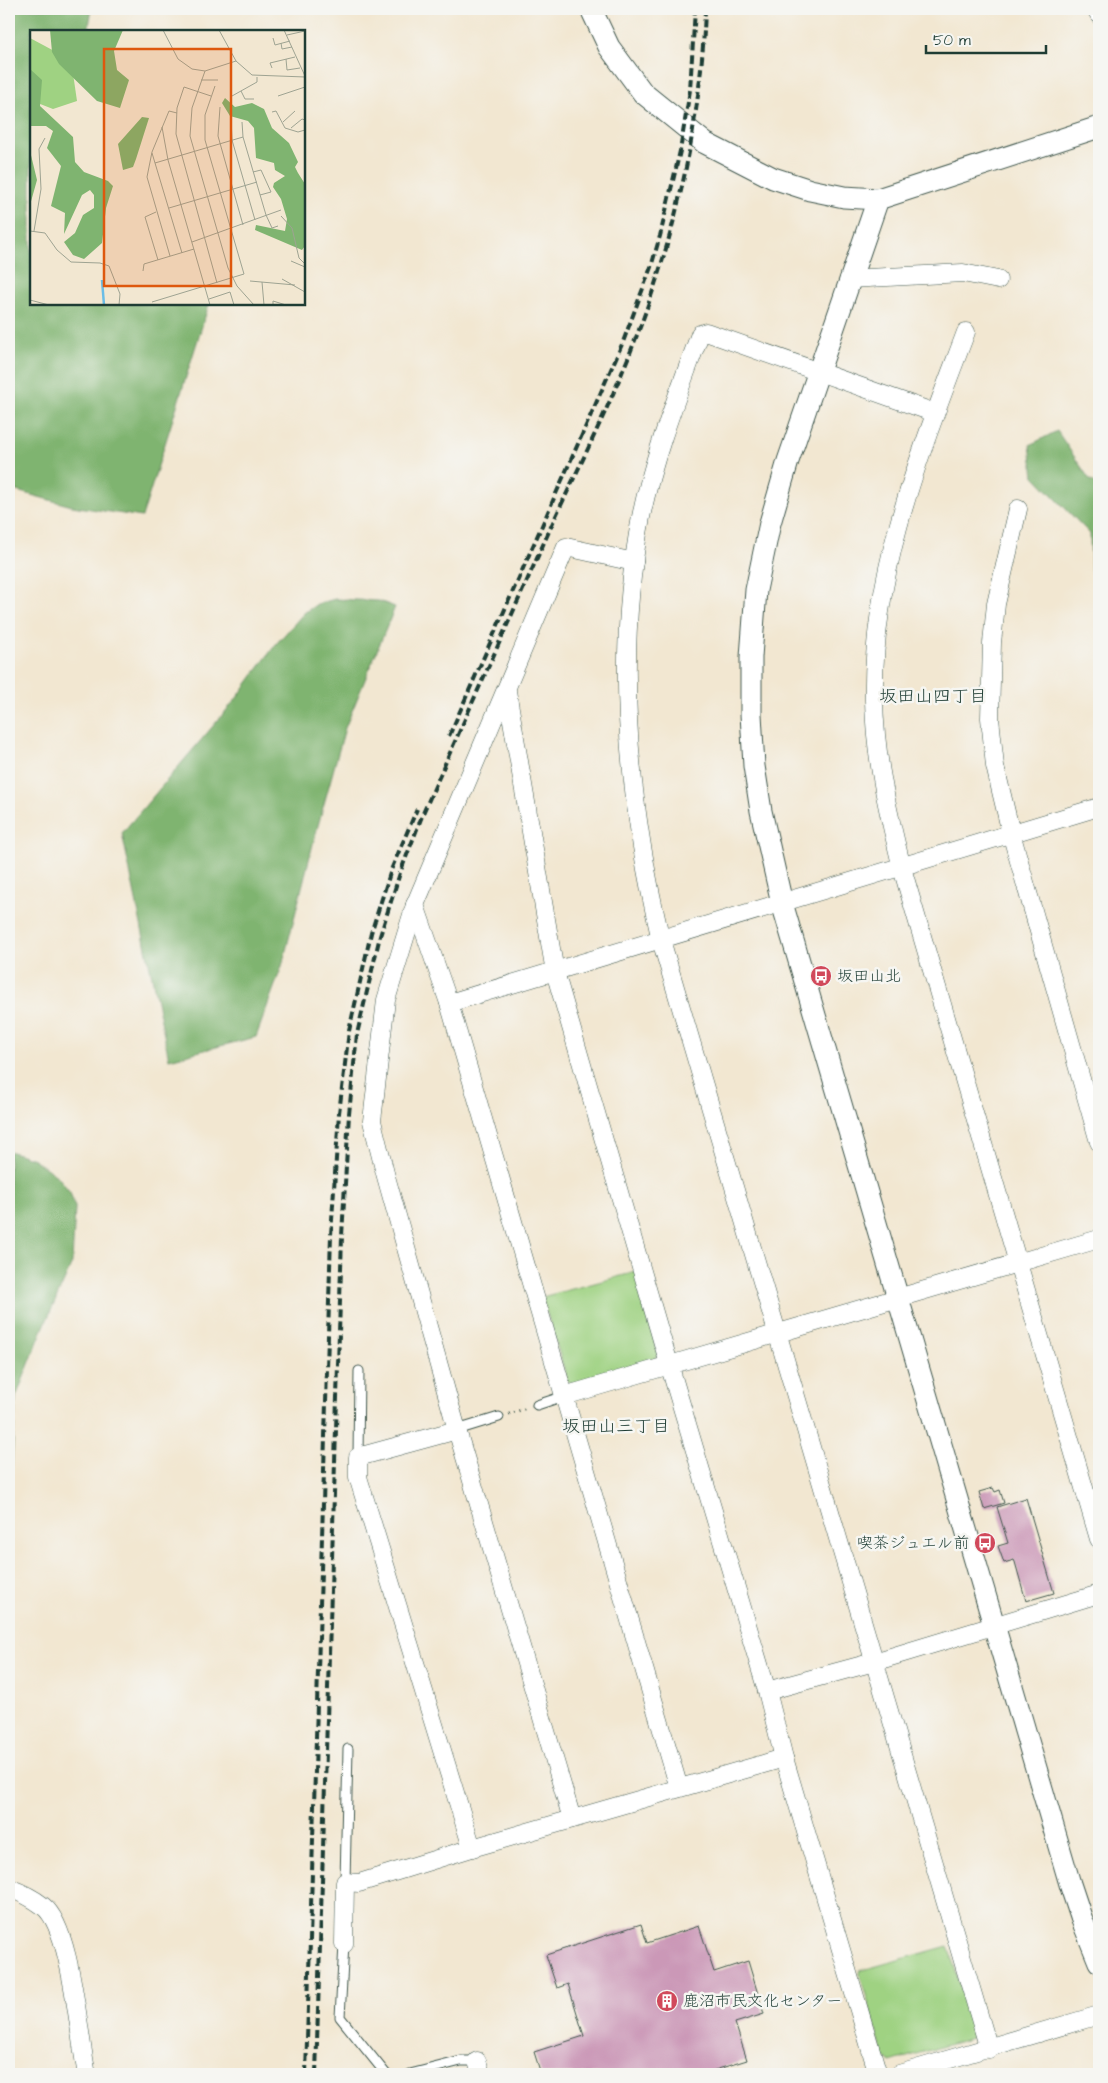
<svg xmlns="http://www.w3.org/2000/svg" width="1108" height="2083" font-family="'Architects Daughter','Klee One',sans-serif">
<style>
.green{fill:#9fd282;stroke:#5f885b}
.forest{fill:#7fb470;stroke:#4f7852}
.building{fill:#cb98b7}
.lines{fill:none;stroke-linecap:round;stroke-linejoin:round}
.service-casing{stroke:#3f564c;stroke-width:11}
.minor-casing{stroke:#3f564c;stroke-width:19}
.tertiary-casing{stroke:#3f564c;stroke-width:23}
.path{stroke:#3f564c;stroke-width:3;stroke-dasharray:1 4;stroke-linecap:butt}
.service{stroke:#fff;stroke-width:9}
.minor{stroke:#fff;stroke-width:18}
.tertiary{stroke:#fff;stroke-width:21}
.rail{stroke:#1f3d34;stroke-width:4;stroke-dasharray:8 4;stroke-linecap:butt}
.labels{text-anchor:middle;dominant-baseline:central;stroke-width:5;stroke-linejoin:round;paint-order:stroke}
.poi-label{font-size:16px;fill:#1f3d34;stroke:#f6f6f2;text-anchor:start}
.neighbourhood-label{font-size:18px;fill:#1f3d34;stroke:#f6f6f2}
.inset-river{fill:none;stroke:#6bbde6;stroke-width:2.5}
.inset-road{fill:none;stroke:#9ea392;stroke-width:1}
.view{fill:#de580e;fill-opacity:0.15;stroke:#de580e;stroke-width:2.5}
.inset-edge{fill:none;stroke:#1f3d34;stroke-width:2.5}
</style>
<rect width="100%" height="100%" fill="#f6f6f2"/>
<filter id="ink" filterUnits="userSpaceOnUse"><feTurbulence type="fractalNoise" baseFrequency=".02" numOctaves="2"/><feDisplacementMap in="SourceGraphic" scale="10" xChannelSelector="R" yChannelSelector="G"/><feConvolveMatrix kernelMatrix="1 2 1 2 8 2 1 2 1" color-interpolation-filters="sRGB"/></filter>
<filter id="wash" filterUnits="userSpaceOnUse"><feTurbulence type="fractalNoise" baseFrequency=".0096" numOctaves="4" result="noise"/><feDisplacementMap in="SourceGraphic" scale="20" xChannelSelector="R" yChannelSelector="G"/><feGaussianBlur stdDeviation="1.12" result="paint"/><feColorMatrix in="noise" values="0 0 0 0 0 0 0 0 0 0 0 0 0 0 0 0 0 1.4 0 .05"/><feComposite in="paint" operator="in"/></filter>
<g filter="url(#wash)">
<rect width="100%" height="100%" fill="#f2e7d1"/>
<g class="green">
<polygon points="636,1272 658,1354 653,1362 581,1383 568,1382 542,1297"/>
<polygon points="948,1946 974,2031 971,2038 890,2062 884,2057 859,1971"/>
</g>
<g class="forest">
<polygon points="9,9 92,9 88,31 31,31 31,304 209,304 142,517 72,506 9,489"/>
<polygon points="1057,431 1090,480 1099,485 1099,590 1091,570 1090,534 1034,476 1030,445"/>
<polygon points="335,599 379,601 395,607 345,728 314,840 282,966 256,1037 169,1059 122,833 236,699 276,644 304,613 317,604"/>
<polygon points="9,1151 34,1159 58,1177 70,1192 75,1207 72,1263 42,1331 16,1397 9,1507"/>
</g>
<g id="blocks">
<g class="building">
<polygon points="993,1488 995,1492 1000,1490 1004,1503 984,1509 979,1492"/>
<polygon points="1026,1498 1054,1593 1026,1601 1015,1562 1014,1560 1004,1563 998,1546 1008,1543 997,1507"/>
<polygon points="641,1924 647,1943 699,1926 714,1972 748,1961 764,2014 735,2023 747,2060 702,2074 541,2074 534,2052 584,2036 568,1984 557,1988 546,1955"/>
</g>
</g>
</g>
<g filter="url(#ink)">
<use href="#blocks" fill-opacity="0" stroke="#3f564c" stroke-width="1"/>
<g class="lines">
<g class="service-casing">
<g id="service">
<polyline points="537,1405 564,1396"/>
<polyline points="457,1430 499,1417"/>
<polyline points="358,1457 359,1371"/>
<polyline points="345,1882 348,1749"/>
<polyline points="344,1944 340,2017 386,2074"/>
<polyline points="410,2074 461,2061 477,2061"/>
</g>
</g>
<g class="minor-casing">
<g id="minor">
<polyline points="1096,9 1099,14"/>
<polyline points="849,279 963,273 998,280"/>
<path d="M966,332C922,449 871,572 874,700C875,758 888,812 902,868L1099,1539"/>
<path d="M935,413L706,332L700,334C678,394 654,454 641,517C614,658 628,802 661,940L989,2049"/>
<polyline points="1018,509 996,604 992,643 990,718 995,766 1011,833 1099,1142"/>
<polyline points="507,691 555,972 669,1364 767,1691 784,1758 878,2074"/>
<polyline points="415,905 449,1003 679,1788"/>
<polyline points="449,1003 1099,807"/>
<polyline points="564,1396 1099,1239"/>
<polyline points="457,1430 358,1457 358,1477 472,1848"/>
<polyline points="767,1691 874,1662 1099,1594"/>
<polyline points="572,1819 457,1430 385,1173 372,1121 386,1000 415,905 566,547 634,562"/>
<path d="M9,1888C20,1892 34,1899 43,1906C72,1928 78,2036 87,2074"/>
<polyline points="344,1944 345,1882 359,1883 472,1848 784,1758"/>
<polyline points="477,2061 481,2074"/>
<polyline points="899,2074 1099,2015"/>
</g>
</g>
<g class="tertiary-casing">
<g id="tertiary">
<polyline points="591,9 609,47 643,93 705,143 773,178 810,190 844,197 878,199"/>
<polyline points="1099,127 878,199 788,461 770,523 756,590 751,657 751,714 754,766 761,811 782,903 1070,1884 1082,1920 1099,1962"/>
</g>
</g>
<polyline class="path" points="509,1414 527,1408"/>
<use href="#service" class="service"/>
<use href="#minor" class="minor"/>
<use href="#tertiary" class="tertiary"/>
<g class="rail">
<polyline points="449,736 623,342 651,267 660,236 680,151 690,90 695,9"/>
<polyline points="306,2074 331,1235 339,1113 349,1031 371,933 391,870 417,809"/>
<path d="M316,2074L342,1236L349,1114L357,1034L380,936L400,873L424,811C467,714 511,617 554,520C581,463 609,407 632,348C675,239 701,125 705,9"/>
</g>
</g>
</g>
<defs>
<g id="bus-disc" transform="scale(1.125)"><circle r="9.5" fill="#d1495b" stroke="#f6f6f2"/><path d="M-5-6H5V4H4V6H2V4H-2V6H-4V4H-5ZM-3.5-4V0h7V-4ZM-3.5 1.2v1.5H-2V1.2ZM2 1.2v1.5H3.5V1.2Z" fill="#fff"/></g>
<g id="building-disc" transform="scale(1.125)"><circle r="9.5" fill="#d1495b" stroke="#f6f6f2"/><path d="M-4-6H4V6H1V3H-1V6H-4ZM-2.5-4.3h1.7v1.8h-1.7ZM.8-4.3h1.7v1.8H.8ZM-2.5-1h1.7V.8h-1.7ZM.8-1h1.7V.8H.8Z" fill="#fff"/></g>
</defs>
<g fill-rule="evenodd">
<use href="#bus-disc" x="821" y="976"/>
<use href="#bus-disc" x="985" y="1543"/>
<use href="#building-disc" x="667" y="2001"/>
</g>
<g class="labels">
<g class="poi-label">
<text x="837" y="976">坂田山北</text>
<text x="969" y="1543" text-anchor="end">喫茶ジュエル前</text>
<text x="683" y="2001">鹿沼市民文化センター</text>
</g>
<g class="neighbourhood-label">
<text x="933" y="696">坂田山四丁目</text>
<text x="616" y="1426">坂田山三丁目</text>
</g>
</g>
<g transform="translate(30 30)">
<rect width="275" height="275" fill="#f2e7d1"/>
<path d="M0,8L41,30L47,71L23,79L0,70Z" fill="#9fd282"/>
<path d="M20,0H93L84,21L87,40L99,50L90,78L67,71L29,34L22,22ZM0,39L12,50L10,76L43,107L45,132L54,142L78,151L83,156L76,178L72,213L54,229L43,225L34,212L45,203L53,185L64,178V165L60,160L52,165L34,204L35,183L21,176L31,136L17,118L23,101L16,96H0ZM195,68L205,77L222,73L234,79L242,98L259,113L268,132L265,137L268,143L275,154V216L272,220L225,200L226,195L255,201L257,189L251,169L243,157L244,153L255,146L245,140L244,133L226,128L224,98L218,91L200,86L192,73ZM112,87L119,88L106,129L103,137L93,140L88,114ZM0,121L7,150L0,175Z" fill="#7fb470"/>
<path class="inset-river" d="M72,250L74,275"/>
<path class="inset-road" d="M133,0L148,29L162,39L175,41M189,0L206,31L222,45L275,47M254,0L275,46M257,5L275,1M243,8L245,15L260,11M251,13L252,19L262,17M256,29L257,40L270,38M206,31L175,41L162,78L160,106L198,238L207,256L224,275M242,38L240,33L265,27M171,50H188M211,61L215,69H224M181,66L154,57L147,78L146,104L187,253M202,66L227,52V47M248,66L275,57M190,77L188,106L213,195M242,82L246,81L255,98L268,102L275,100M201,88L202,110L225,190M212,92L213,107L236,185L242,198L248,196M253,92L265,81M132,97L138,130L180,275M261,98L272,89L275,90M122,123L152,223M125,133L213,107M223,142L231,140L241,162L230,165M139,178L227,152M126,182L115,187L128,230M251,186L262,198L269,228L275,234M0,201L15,203L27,220L41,232L70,233L79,236L90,264L89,275M4,201L11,159L9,119L15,108M162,212L251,180M140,226L117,147L122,122L139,81L147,83M261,231L275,237M113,241L114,234L164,219M252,249L275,262M220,251L265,255M232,252L234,275M179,269L200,262L204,275M0,270L19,275M122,272L214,244L175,110V85L185,56M243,275V271L256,275"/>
<path class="view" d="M74,19H201V256H74Z"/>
<rect width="275" height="275" class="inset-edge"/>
</g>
<rect width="1108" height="2083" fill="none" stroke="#f6f6f2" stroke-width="30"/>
<path d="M926 45v8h120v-8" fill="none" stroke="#1f3d34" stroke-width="2.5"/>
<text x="933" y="45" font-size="15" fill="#1f3d34" stroke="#f6f6f2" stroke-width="4" paint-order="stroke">50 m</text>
</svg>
